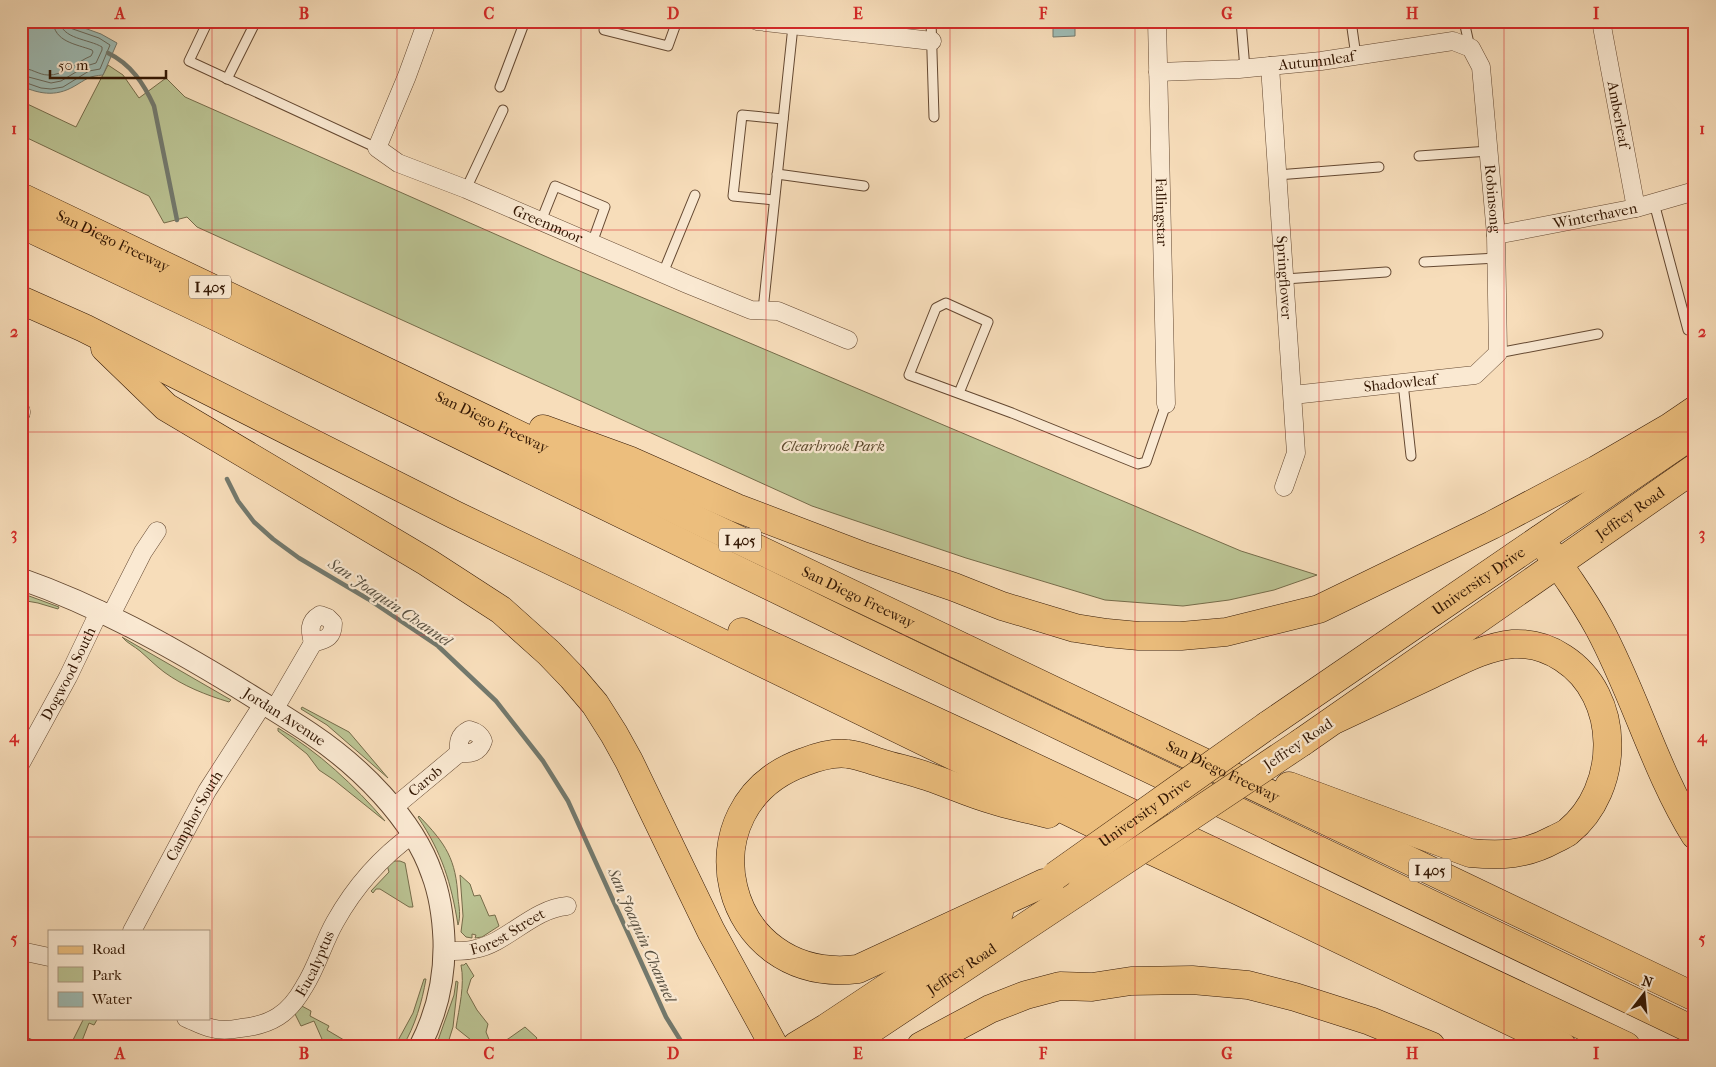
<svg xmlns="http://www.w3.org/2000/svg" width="1716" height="1067" font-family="'IM FELL French Canon',serif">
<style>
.green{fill:#bac292;stroke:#766c4a}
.water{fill:#9ebbb4;stroke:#73796d}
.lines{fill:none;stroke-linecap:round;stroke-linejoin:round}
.shore{stroke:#68695c;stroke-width:1}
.stream{stroke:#73796d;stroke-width:4.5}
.service-casing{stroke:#644831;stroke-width:11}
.minor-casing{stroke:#644831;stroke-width:19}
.tertiary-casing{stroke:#644831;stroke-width:23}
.primary-casing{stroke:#331703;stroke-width:29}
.motorway-casing{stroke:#331703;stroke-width:29}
.service{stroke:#fae9d2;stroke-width:9}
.minor{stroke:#fae9d2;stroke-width:18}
.tertiary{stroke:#fae9d2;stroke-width:21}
.primary{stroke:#ecbe7d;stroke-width:28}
.motorway{stroke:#ecbe7d;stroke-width:28}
.primary-bridge-casing{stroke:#331703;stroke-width:29;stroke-linecap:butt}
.primary-bridge{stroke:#ecbe7d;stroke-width:28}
.grid{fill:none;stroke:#d62828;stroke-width:1;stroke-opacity:0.55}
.labels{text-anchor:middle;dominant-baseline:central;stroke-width:4.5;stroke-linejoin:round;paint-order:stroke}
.shield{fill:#fae9d2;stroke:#6f5641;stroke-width:1}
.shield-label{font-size:14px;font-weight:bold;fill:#331703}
.street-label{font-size:15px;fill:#331703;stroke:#fae9d2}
.park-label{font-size:15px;font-style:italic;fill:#5c4a2e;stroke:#fae9d2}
.water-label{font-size:16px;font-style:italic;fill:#585041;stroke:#fae9d2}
.neatline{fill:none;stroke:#d62828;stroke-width:2}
.grid-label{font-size:16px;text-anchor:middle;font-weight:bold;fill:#d62828}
</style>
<rect width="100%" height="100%" fill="#f7ddba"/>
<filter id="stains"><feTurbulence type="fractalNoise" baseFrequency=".004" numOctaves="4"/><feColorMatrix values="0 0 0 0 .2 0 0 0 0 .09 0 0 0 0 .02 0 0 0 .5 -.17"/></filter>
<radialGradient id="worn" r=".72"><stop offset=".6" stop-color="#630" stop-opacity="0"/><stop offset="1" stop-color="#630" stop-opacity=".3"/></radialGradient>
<g class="green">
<polygon points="108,65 123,75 139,98 166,78 185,97 556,261 1241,551 1317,575 1274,590 1229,600 1183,606 1105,600 966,558 812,506 197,227 187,217 164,223 149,196 21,135 21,101 76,127"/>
<polygon points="21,593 59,607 58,609 38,603 21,600"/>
<path d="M122,637L231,700L229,702C206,695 183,686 164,672C156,666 148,658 140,651C134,646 127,643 122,637Z"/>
<polygon points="302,707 349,732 388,778 327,725 301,709"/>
<path d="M278,728C319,752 354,785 385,821L334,780L319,770L307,754L278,731Z"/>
<path d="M419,816C446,844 456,859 458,898C459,907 461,916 458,925C451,882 442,853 418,817Z"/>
<polygon points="394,861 400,861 405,863 413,907 409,907 380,889 376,889 373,893 371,891 389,872 387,865"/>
<polygon points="460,875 470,884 474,896 480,895 489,916 495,915 499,926 482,937 475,938 476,935 472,934 472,938 466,937 461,932 463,916"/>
<path d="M466,963L474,976L471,979L467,992L477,1010L488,1024L486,1032L490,1042L471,1040L456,1028C459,1008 465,985 461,965H464Z"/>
<path d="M424,979H426C422,1002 415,1026 403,1046H395L413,1013Z"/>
<polygon points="456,981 458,982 453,1027 447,1046 436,1046 454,995"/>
<polygon points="300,1005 311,1011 310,1016 329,1026 327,1030 354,1046 325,1046 314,1021 301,1026 294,1012"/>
<polygon points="84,1018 98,1018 94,1025 89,1023 80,1046 70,1046"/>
<polygon points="525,1027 537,1038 531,1046 492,1046 508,1039"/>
<polygon points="21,1035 40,1043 43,1040 56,1046 21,1046"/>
</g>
<g class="water">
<path d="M21,21H65L101,34L117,43L103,75C90,76 88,78 78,84C58,97 42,95 21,86Z"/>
<polygon points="1053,21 1071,21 1071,24 1075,24 1075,36 1053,37"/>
</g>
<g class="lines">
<g class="shore">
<path d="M21,68C31,68 39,75 48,75C63,76 78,61 91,56L93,52L92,50C76,44 54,42 53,21"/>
<path d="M21,75L51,83L61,81L86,66L96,63L102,50V47C89,39 61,39 60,21"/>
<polyline points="21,81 41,88 51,89 63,87 89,71 100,69 110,45 99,38 70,28 67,25 67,21"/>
</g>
<g class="stream">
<path d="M108,53C131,64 144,84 154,106L177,220"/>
<polyline points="227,479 238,501 254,522 273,539 299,558 368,599 438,646 496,701 543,761 568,801 666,1017 684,1046"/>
</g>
<g class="service-casing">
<g id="service">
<polyline points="208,21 189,61 377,148"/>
<polyline points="606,21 604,30 668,46 677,21"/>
<polyline points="931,21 934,117"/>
<polyline points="1241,21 1245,69"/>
<polyline points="1351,21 1356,56"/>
<polyline points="1464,21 1470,48"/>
<polyline points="227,79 256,21"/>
<polyline points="500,87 525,21"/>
<polyline points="1419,156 1489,151"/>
<polyline points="777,174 864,186"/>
<polyline points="1277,175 1379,167"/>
<polyline points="466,189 503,110"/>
<polyline points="774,200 733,196 742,115 783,119"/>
<polyline points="1654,203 1688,330"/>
<polyline points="541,221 555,186 605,207 592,243"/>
<polyline points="1424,262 1497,258"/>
<polyline points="663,273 695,195"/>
<polyline points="1285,279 1386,272"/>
<polyline points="763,310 793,26"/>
<polyline points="1498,353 1598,334"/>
<polyline points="1403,383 1411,456"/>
<polyline points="959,393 988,322 946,303 936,308 909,375 1012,413 1138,464 1146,462 1166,404"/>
</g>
</g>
<g class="minor-casing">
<g id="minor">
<path id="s1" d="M427,21L407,76L377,148L398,163L466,189L687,284L751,310L778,311L848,340"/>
<polyline points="757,21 932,41"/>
<path id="s2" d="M1157,21L1166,404"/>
<path id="s3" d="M1601,21L1636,208"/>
<path id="s4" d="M1270,66L1296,453L1284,487"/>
<path id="s5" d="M1158,72L1239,69L1321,61L1453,41L1471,48L1481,67L1496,235L1498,353L1475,375L1293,395"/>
<path id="s6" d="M1496,235L1636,208L1695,191"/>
<polyline points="21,411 21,413"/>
<polyline points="111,615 143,552 157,531"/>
<path d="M320,615L328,618L333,623C333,638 326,639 313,643C310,631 308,622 320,615Z"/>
<polyline points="274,710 313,643"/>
<path d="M469,730C476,732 480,734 483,741C479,753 470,754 459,753C458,742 459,735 469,730Z"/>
<path id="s7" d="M21,763L68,677L100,610"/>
<path id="s8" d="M393,808L459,753"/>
<path id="s9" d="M132,931L207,791L263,704"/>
<polyline points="21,951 49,957"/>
<path id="s10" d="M444,951C454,951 465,952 475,949C507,943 532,909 567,906"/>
<path id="s11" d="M186,1018C194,1021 202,1026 211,1028C221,1031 231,1030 241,1028C271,1025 289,1014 304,987C317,967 323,943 335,922C354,888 381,857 413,834"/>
</g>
</g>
<g class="tertiary-casing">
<g id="tertiary">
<path id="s12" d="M21,579C98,606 168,645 237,687C261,702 286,717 310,733C358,765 413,818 432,874C440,895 443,917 444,940C445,977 437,1013 420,1046"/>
</g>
</g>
<g class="primary-casing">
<g id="primary">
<path id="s13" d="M1268,725L1695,433"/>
<path id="s14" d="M1302,742L1695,468"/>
<polyline points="796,1046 826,1028 999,913"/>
<path id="s15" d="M846,1046L1082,889"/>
</g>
</g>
<g class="motorway-casing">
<g id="motorway">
<path id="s16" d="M21,197L1695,997"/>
<polyline points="21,224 213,315 850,625 1695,1031"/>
<polyline points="21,300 84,328 455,515 633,600 1098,826 1239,891 1562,1046"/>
<polyline points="105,348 166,407 427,562 501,610 549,653 572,677 595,704 614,734 629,761 711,931 774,1046"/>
<polyline points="543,429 631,461 737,508 863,556 954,587 1002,606 1075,628 1107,633 1139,636 1181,636 1226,632 1319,609 1492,525 1596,470 1670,427 1695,410"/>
<path d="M1540,539C1561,568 1582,597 1599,628C1635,695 1655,770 1695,835"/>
<polyline points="742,632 987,745 1626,1046"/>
<path d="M1289,786L1470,853C1502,856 1526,855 1555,839C1559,837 1564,835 1568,832C1621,789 1622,696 1563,658C1548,648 1532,643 1513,644C1484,647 1458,662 1432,674C1400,689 1368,704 1336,719"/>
<path d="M1044,883L858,969C721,986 681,805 804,762C817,757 833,752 848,754C859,755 870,760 881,763C897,768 913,771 929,777C950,784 971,794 993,800C1011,806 1030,809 1048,814"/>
<polyline points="921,1046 990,1009 1026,995 1060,986 1092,987 1131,981 1192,980 1248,985 1295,997 1370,1021 1431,1046"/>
</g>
</g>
<use href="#service" class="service"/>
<use href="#minor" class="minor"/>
<use href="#tertiary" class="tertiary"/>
<use href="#primary" class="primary"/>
<use href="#motorway" class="motorway"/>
<g class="primary-bridge-casing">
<g id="primary-bridge">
<path id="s17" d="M1055,876L1268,725"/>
<polyline points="1082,889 1302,742"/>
</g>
</g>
<use href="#primary-bridge" class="primary-bridge"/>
</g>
<path class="grid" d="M212,21V1046M397,21V1046M581,21V1046M766,21V1046M950,21V1046M1135,21V1046M1319,21V1046M1504,21V1046M21,230H1695M21,432H1695M21,635H1695M21,837H1695"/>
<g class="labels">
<g class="shield">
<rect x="189" y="275.5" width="42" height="23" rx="4"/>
<rect x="719" y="528.5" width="42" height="23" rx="4"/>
<rect x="1409" y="858.5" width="42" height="23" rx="4"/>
</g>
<g class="shield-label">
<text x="210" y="287">I 405</text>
<text x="740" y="540">I 405</text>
<text x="1430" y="870">I 405</text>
</g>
<g class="street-label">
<text stroke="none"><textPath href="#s5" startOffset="159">Autumnleaf</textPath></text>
<text stroke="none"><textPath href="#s3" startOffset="95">Amberleaf</textPath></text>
<text stroke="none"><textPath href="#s5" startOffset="470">Robinsong</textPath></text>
<text stroke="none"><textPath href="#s2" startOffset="191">Fallingstar</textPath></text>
<text stroke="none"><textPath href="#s6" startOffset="101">Winterhaven</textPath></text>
<text stroke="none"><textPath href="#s1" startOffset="324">Greenmoor</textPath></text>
<text stroke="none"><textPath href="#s16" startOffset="102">San Diego Freeway</textPath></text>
<text stroke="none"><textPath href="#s4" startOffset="212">Springflower</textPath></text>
<text transform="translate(1400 383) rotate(-6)">Shadowleaf</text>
<text stroke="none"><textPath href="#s16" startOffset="522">San Diego Freeway</textPath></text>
<text stroke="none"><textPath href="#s14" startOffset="400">Jeffrey Road</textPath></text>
<text stroke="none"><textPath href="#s13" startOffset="255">University Drive</textPath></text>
<text stroke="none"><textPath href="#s16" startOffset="928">San Diego Freeway</textPath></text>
<text stroke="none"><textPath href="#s7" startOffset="101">Dogwood South</textPath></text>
<text stroke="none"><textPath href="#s12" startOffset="298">Jordan Avenue</textPath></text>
<text transform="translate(1298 744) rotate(-34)">Jeffrey Road</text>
<text stroke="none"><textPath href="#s16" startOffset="1332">San Diego Freeway</textPath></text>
<text stroke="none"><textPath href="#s8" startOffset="42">Carob</textPath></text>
<text stroke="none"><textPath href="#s17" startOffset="110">University Drive</textPath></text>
<text stroke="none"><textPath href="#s9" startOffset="131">Camphor South</textPath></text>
<text stroke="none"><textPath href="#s10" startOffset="68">Forest Street</textPath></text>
<text stroke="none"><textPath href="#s11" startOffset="162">Eucalyptus</textPath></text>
<text stroke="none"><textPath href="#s15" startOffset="139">Jeffrey Road</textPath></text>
</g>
<g class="park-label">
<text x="833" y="446">Clearbrook Park</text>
</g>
<g class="water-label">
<text transform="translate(390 602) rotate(34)">San Joaquin Channel</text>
<text transform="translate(642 935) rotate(66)">San Joaquin Channel</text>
</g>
</g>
<rect width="1716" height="1067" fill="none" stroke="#f7ddba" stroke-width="55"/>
<rect x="48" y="930" width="162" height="90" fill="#fae9d2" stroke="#aa957f"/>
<rect x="58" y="946" width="25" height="8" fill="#ecbe7d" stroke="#aa957f"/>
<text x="92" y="954" font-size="15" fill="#331703">Road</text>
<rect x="58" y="967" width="25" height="15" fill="#bac292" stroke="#aa957f"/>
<text x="92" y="980" font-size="15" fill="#331703">Park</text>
<rect x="58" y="992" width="25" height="15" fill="#9ebbb4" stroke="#aa957f"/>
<text x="92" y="1004" font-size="15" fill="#331703">Water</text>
<g transform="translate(1644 994) rotate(16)" stroke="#fae9d2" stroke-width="4" paint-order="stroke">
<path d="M0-4L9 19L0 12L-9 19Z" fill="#331703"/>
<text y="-8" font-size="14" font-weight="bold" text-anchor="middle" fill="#331703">N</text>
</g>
<path d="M50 70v8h116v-8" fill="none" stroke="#331703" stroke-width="2.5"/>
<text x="58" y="70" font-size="15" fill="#331703" stroke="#fae9d2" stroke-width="4" paint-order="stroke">50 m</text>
<rect x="28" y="28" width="1660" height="1012" class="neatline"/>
<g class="grid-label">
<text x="120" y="19">A</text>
<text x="304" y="19">B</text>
<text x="489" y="19">C</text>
<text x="673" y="19">D</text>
<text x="858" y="19">E</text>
<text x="1043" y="19">F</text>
<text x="1227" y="19">G</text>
<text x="1412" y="19">H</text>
<text x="1596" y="19">I</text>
<text x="14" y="134">1</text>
<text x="1702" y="134">1</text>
<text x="14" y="337">2</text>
<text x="1702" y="337">2</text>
<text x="14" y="539">3</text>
<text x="1702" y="539">3</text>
<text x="14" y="742">4</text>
<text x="1702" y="742">4</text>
<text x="14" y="944">5</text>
<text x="1702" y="944">5</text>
<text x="120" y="1059">A</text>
<text x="304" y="1059">B</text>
<text x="489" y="1059">C</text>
<text x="673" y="1059">D</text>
<text x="858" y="1059">E</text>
<text x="1043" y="1059">F</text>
<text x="1227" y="1059">G</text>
<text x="1412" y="1059">H</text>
<text x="1596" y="1059">I</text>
</g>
<rect width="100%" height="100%" filter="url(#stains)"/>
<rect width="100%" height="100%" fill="url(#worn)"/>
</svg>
